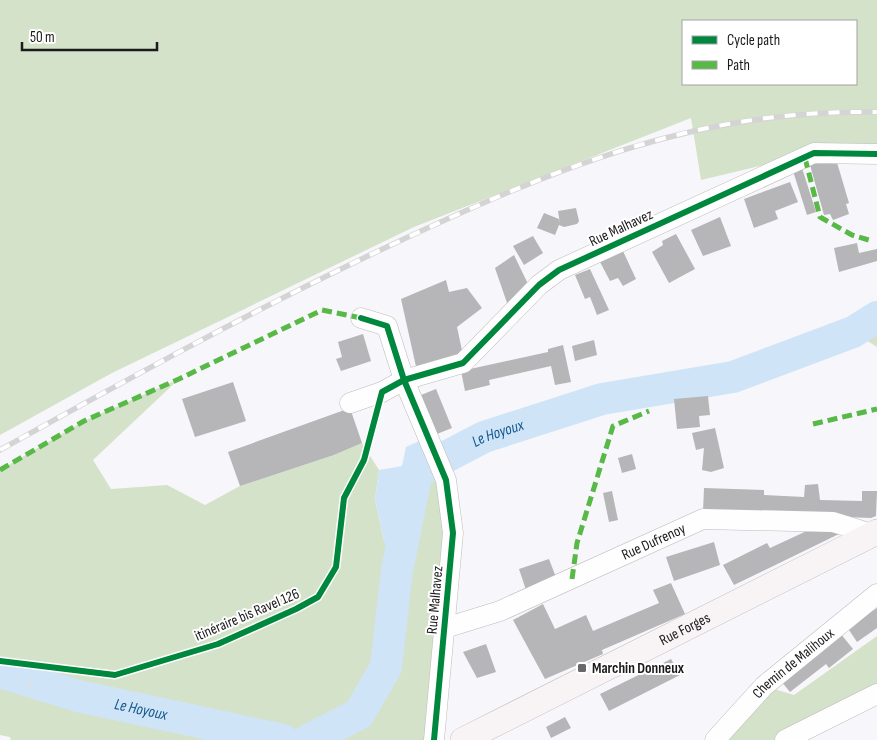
<svg xmlns="http://www.w3.org/2000/svg" width="877" height="740" font-family="'Sofia Sans Condensed',sans-serif">
<style>
.green{fill:#d4e2c9;fill-rule:evenodd}
.water{fill:#d0e4f8}
.lines{fill:none;stroke-linecap:round;stroke-linejoin:round}
.river{stroke:#d0e4f8;stroke-width:32}
.building{fill:#b6b6b8}
.minor-casing{stroke:#bcbcbf;stroke-width:21}
.major-casing{stroke:#c5bdc1;stroke-width:26}
.path{stroke:#dfdfe1;stroke-width:3;stroke-dasharray:2.5 2.5;stroke-linecap:butt}
.minor{stroke:#fefefe;stroke-width:20}
.major{stroke:#f8f4f5;stroke-width:25}
.rail-casing{stroke:#d4d4d5;stroke-width:5.5}
.rail{stroke:#fff;stroke-width:4;stroke-dasharray:11;stroke-linecap:butt}
.quiet{stroke:#58b947;stroke-width:5;stroke-dasharray:10 5;stroke-linecap:butt}
.cycleway-casing{stroke:#fff;stroke-width:9}
.cycleway{stroke:#00873e;stroke-width:6}
.poi-dot{fill:#67676a;stroke:#fff;stroke-width:2}
.labels{text-anchor:middle;dominant-baseline:central;stroke-width:4;stroke-linejoin:round;paint-order:stroke}
.street-label{font-size:15px;fill:#1a1a1c;stroke:#fff}
.poi-label{font-size:15px;font-weight:bold;fill:#1a1a1c;stroke:#fff;text-anchor:start}
.water-label{font-size:16px;font-style:italic;fill:#12588c;stroke:#fff}
</style>
<rect width="100%" height="100%" fill="#f7f7fb"/>
<g class="green">
<path d="M0,0H877V154L814,153L701,180L691,118L414,227L112,373L0,435ZM683,21H856V84H683Z"/>
<polygon points="877,317 877,347 853,332"/>
<polygon points="179,379 93,460 111,489 167,485 205,505 240,486 334,455 362,443 379,470 375,499 384,541 416,548 421,480 446,480 434,740 11,740 10,737 0,735 0,470 84,421"/>
<polygon points="877,636 877,694 785,740 716,740 764,686 794,695"/>
</g>
<polygon class="water" points="428,437 446,480 421,480 416,548 397,570 384,541 375,499 379,470 402,466 406,447"/>
<g class="lines">
<g class="river">
<path id="s1" d="M0,672L78,696L283,740"/>
<path id="s2" d="M308,740L359,714L386,667L397,570L417,472L484,437L602,399L733,377L853,332L877,317"/>
</g>
</g>
<g class="building">
<polygon points="836,159 849,203 846,204 849,214 833,220 830,214 824,215 810,165"/>
<polygon points="802,168 816,212 807,215 793,171"/>
<polygon points="790,182 798,202 775,211 778,219 754,228 744,199"/>
<polygon points="576,208 579,221 577,224 564,227 559,225 555,235 537,228 544,213 559,219 560,224 558,211"/>
<polygon points="720,217 731,246 703,256 691,230"/>
<polygon points="676,234 695,269 669,283 652,252 663,245 662,241"/>
<polygon points="533,236 543,253 524,265 513,246"/>
<polygon points="857,243 859,253 877,249 877,261 839,272 834,248"/>
<polygon points="622,249 636,279 623,286 618,278 610,281 599,260"/>
<polygon points="514,255 529,286 507,303 495,268"/>
<polygon points="590,269 609,310 597,315 590,297 585,299 575,275"/>
<polygon points="446,280 449,292 467,288 482,308 457,327 463,355 417,371 401,299"/>
<polygon points="363,334 371,361 341,371 336,359 342,357 338,342"/>
<polygon points="594,340 597,355 575,361 572,346"/>
<polygon points="563,345 571,382 555,385 551,366 489,380 490,385 465,391 461,371 548,352 548,349"/>
<polygon points="233,382 246,421 195,437 182,399"/>
<polygon points="436,389 452,428 437,434 421,395"/>
<polygon points="708,396 710,415 699,416 700,427 677,429 674,399"/>
<polygon points="350,408 362,443 334,455 240,486 228,452"/>
<polygon points="715,428 724,468 711,472 702,470 704,448 696,450 692,433"/>
<polygon points="632,454 636,469 622,473 618,458"/>
<polygon points="818,484 820,500 862,501 862,491 877,491 876,516 871,518 703,512 704,488 764,490 764,495 804,497 805,485"/>
<polygon points="612,491 618,520 609,522 603,493"/>
<polygon points="811,529 841,533 734,585 723,565 767,543 770,548"/>
<polygon points="714,542 720,565 674,581 666,557"/>
<polygon points="549,559 557,580 526,590 519,569"/>
<polygon points="671,583 685,614 602,650 603,654 545,679 513,620 543,604 555,629 586,615 593,631 659,603 653,590"/>
<polygon points="877,608 877,628 857,642 847,627"/>
<polygon points="840,633 853,649 829,668 826,664 790,692 781,681"/>
<polygon points="486,644 496,672 477,678 463,652"/>
<polygon points="671,659 680,675 609,711 600,694"/>
<polygon points="565,717 571,728 551,738 546,727"/>
</g>
<g class="lines">
<g class="minor-casing">
<g id="minor">
<polyline points="361,318 387,326 404,380 446,480 453,533 434,740"/>
<polyline points="350,403 382,392 404,380 463,363 539,285 559,270 814,153 877,154"/>
<path id="s3" d="M445,628L500,611L703,519L833,522L872,534"/>
<path id="s4" d="M715,740L764,686L877,594"/>
<polyline points="785,740 877,694"/>
</g>
</g>
<g class="major-casing">
<g id="major">
<path id="s5" d="M463,740L877,532"/>
</g>
</g>
<polyline class="path" points="29,689 33,675"/>
<use href="#minor" class="minor"/>
<use href="#major" class="major"/>
<g class="rail-casing">
<path id="rail" d="M0,450C128,379 257,308 389,246C551,170 694,109 877,112"/>
</g>
<use href="#rail" class="rail"/>
<g class="quiet">
<polyline points="805,158 820,217 852,235 872,241"/>
<polyline points="813,424 877,409"/>
<polyline points="0,470 84,421 179,379 322,310 361,318"/>
<polyline points="572,579 577,543 613,426 649,411"/>
</g>
<g class="cycleway-casing">
<g id="cycleway">
<polyline points="361,318 387,326 404,380 446,480 453,533 434,740"/>
<polyline points="0,661 115,675 218,644 296,609 318,597 336,567 344,498 364,460 382,392 404,380 463,363 539,285 559,270 814,153 877,154"/>
</g>
</g>
<use href="#cycleway" class="cycleway"/>
</g>
<rect class="poi-dot" x="577" y="663" width="10" height="10" rx="2.5"/>
<g class="labels">
<g class="street-label">
<text transform="translate(621 228) rotate(-25)">Rue Malhavez</text>
<text stroke="none"><textPath href="#s3" startOffset="226">Rue Dufrenoy</textPath></text>
<text transform="translate(435 600) rotate(-85)">Rue Malhavez</text>
<text transform="translate(247 615) rotate(-23)">itinéraire bis Ravel 126</text>
<text stroke="none"><textPath href="#s5" startOffset="248">Rue Forges</textPath></text>
<text stroke="none"><textPath href="#s4" startOffset="110">Chemin de Malihoux</textPath></text>
</g>
<g class="poi-label">
<text x="592" y="668">Marchin Donneux</text>
</g>
<g class="water-label">
<text stroke="none"><textPath href="#s2" startOffset="399">Le Hoyoux</textPath></text>
<text stroke="none"><textPath href="#s1" startOffset="146">Le Hoyoux</textPath></text>
</g>
</g>
<rect x="682" y="20" width="175" height="65" fill="#ffffff" stroke="#a3a3a4"/>
<rect x="692" y="36" width="25" height="8" fill="#00873e" stroke="#a3a3a4"/>
<text x="727" y="45" font-size="15" fill="#1a1a1c">Cycle path</text>
<rect x="692" y="61" width="25" height="8" fill="#58b947" stroke="#a3a3a4"/>
<text x="727" y="70" font-size="15" fill="#1a1a1c">Path</text>
<path d="M22 42v8h135v-8" fill="none" stroke="#1a1a1c" stroke-width="2.5"/>
<text x="30" y="42" font-size="15" fill="#1a1a1c" stroke="#ffffff" stroke-width="4" paint-order="stroke">50 m</text>
</svg>
